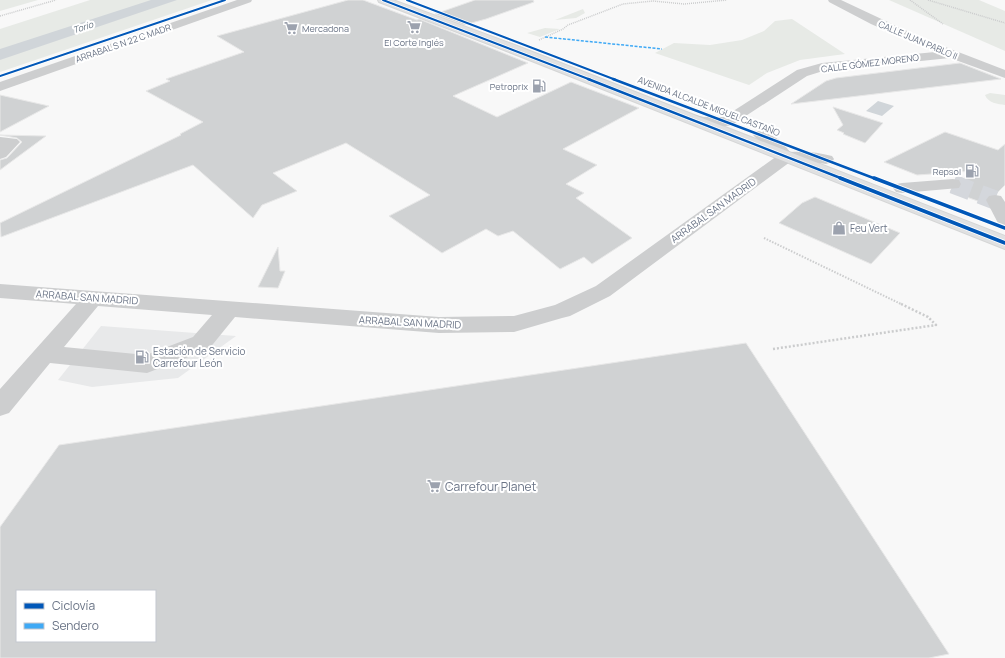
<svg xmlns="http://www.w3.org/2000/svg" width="1005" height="658" font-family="Manrope,sans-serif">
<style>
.built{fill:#e8e9ea}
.green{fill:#e7eae6}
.water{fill:#d0d5d9}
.building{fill:#d0d2d3;stroke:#e8e8e8;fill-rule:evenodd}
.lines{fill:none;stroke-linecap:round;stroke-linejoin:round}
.minor-tunnel{stroke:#d4d7dc;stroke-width:19;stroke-dasharray:19 10;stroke-linecap:butt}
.major-casing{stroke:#d5d6d6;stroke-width:2}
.path-far2{stroke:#cbcccd;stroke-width:1.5;stroke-dasharray:1 1;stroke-linecap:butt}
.path-far1{stroke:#cbcccd;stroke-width:2;stroke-dasharray:1.5 1.5;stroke-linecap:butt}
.path{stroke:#cbcccd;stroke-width:2.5;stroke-dasharray:2 2;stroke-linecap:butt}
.minor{fill:#cdcecf;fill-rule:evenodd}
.major{fill:#e0e1e2;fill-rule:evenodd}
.quiet{stroke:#3fa9f5;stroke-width:1.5;stroke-dasharray:3 1.5;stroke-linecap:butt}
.cycleway-far2-casing{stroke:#fff;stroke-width:3.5}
.cycleway-far1-casing{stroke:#fff;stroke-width:4}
.cycleway-casing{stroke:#fff;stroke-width:5.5}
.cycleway-far2{stroke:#0057b8;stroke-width:2}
.cycleway-far1{stroke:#0057b8;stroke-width:2.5}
.cycleway{stroke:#0057b8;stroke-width:3.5}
.labels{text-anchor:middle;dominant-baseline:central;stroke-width:4;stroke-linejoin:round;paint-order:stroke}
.far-water-label{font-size:9px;font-style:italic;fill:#667481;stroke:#fff}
.far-poi-label{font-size:9px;fill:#6a7486;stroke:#fff;text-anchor:end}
.far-street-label{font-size:9px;fill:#6a7486;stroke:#fff}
.street-label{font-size:10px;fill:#6a7486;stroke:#fff}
.poi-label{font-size:10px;fill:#6a7486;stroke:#fff;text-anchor:start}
.near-poi-label{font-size:12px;fill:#6a7486;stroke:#fff;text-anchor:start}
</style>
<rect width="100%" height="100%" fill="#f8f8f8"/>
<polygon class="built" points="101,326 236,336 178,378 92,387 58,380"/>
<g class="green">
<polygon points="0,0 38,0 0,11"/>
<polygon points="90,0 212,0 0,72 0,29"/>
<polygon points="889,0 979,0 1005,11 1005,51"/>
<polygon points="583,9 585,13 576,18 555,20"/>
<polygon points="792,19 845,54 800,60 767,73 749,85 655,53 674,43 710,45 742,40 764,31 775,21"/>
<polygon points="545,28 560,29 540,37 527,33"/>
<path d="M990,93L1005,95V105C998,104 988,103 985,95Z"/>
</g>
<g class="water">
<polygon points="151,0 177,0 0,60 0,49"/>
<polygon points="878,101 894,106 882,116 866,111"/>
</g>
<g class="building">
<polygon points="348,0 363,0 417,20 419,19 528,63 453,96 497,117 571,82 639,108 563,149 597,165 566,184 584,193 576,198 632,238 592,264 584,257 560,269 513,231 498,236 486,229 442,253 389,216 430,195 346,143 273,173 297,191 262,205 253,218 193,165 1,237 0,223 181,135 180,134 203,122 146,91 170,81 166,79 244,52 217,36"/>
<polygon points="475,0 533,0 534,2 486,19 464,25 435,14"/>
<polygon points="960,63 1001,79 791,104 826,81 836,78"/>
<polygon points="0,95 49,106 0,132"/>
<polygon points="833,107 883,123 865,143 843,134 844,133 837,130 843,125"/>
<polygon points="945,132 998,150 1005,144 1005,185 996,194 988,195 985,199 986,204 950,191 960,189 962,185 961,181 973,171 917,175 884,162"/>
<polygon points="0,135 46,136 0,170 0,160 7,158 22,142 17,138"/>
<polygon points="815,197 900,233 871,264 779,223 802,203"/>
<polygon points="278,247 280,271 285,271 278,288 258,287"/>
<path d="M746,343L949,654L929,658H0V527L59,445ZM17,591H155V641H17Z"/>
</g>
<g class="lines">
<polyline class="minor-tunnel" points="953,184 995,200"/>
<g class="major-casing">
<polygon id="major" points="378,0 393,0 512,44 1005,236 1005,249 504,50 379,2"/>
</g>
<g class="path-far2">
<polyline points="910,0 943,24"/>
<polyline points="928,0 1005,23"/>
<polyline points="0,16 56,0"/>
<polyline points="539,40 563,29 568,25 623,4 653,1 684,4 727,0"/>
</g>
<polyline class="path-far1" points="764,238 901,304"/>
<polyline class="path" points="773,349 936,325 928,317 899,303"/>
<g class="minor">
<polygon points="237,0 252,0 251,2 0,91 0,82"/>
<path d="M828,0H841L922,38L1005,70V78L950,58L823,71L807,76L732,125C716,129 697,124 681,120L679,117L681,114L686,113L704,117H724L797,70L822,63L935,52L871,24L829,2Z"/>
<path d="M761,130C774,134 782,142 790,152C805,151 818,152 832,156L834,159L832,162L826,164L807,161L790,162L610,296L570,316L562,318L514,332L439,333L235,317L209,349L147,373L50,363L9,413L0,416V389L76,304L0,298V284L439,317L514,316L555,305L596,286L777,156L768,146L756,138L753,135L756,132ZM98,306L212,315L193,337L146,355L64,347Z"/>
<polygon points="0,137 17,139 20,142 6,157 0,159"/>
<polygon points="953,179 959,180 961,184 959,188 902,193 896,192 893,188 896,184 902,183"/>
<polygon points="995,195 1001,196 1005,202 1005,226 999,225 986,200 989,196"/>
</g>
<use href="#major" class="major"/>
<polyline class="quiet" points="545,37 662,49"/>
<g class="cycleway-far2-casing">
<g id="cycleway-far2">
<polyline points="383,0 591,80"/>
<polyline points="407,0 616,80"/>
<polyline points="0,76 225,0"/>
</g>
</g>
<g class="cycleway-far1-casing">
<g id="cycleway-far1">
<polyline points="588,79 843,179"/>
<polyline points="613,79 876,179"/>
</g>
</g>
<g class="cycleway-casing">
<g id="cycleway">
<polyline points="840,178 1005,243"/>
<polyline points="874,178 1005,228"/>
</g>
</g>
<use href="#cycleway-far2" class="cycleway-far2"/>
<use href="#cycleway-far1" class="cycleway-far1"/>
<use href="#cycleway" class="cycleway"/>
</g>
<defs>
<g id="supermarket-bare" transform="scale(1.08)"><path d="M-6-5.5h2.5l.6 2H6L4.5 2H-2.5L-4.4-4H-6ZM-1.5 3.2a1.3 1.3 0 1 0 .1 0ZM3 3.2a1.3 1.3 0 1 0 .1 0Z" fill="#9ca2ae" stroke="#fff" stroke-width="2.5" paint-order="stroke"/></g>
<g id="fuel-bare" transform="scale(1.08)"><path d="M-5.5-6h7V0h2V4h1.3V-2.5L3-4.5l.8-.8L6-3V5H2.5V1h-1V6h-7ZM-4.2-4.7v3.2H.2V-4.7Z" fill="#9ca2ae" stroke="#fff" stroke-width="2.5" paint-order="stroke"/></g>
<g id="shop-bare" transform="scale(1.08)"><path d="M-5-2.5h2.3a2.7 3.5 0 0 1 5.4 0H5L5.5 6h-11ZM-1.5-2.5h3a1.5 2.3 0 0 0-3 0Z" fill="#9ca2ae" stroke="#fff" stroke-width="2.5" paint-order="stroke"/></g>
</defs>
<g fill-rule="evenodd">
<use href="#supermarket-bare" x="414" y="27"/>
<use href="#supermarket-bare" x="291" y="28"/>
<use href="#fuel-bare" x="539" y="86"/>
<use href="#fuel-bare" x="972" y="171"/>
<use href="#shop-bare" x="839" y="228"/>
<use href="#fuel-bare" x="142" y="357"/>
<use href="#supermarket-bare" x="434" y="486"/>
</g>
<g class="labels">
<g class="far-water-label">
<text transform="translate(83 27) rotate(-18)">Torío</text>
</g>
<g class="far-poi-label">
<text x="302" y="28" text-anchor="start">Mercadona</text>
<text x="414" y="42" text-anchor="middle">El Corte Inglés</text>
<text x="528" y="86">Petroprix</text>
<text x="961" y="171">Repsol</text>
</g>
<g class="far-street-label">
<text transform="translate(918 40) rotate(23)">CALLE JUAN PABLO II</text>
<text transform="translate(123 43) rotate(-19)">ARRABAL S N 22 C MADR</text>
<text transform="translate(870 63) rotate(-7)">CALLE GÓMEZ MORENO</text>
<text transform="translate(709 106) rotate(21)">AVENIDA ALCALDE MIGUEL CASTAÑO</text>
</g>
<g class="street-label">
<text transform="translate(713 210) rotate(-36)">ARRABAL SAN MADRID</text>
<text transform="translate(87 297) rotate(4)">ARRABAL SAN MADRID</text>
<text transform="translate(410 322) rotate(3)">ARRABAL SAN MADRID</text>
</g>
<g class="poi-label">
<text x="850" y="228">Feu Vert</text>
<text x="153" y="351">Estación de Servicio<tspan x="153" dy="12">Carrefour León</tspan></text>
</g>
<g class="near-poi-label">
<text x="445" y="486">Carrefour Planet</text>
</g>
</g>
<rect x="16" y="590" width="140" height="52" fill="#ffffff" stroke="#c3c7cf"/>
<rect x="24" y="603" width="20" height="6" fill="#0057b8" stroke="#c3c7cf"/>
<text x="52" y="610" font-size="12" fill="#6a7486">Ciclovía</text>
<rect x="24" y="623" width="20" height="6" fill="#3fa9f5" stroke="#c3c7cf"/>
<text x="52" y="630" font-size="12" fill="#6a7486">Sendero</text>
</svg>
